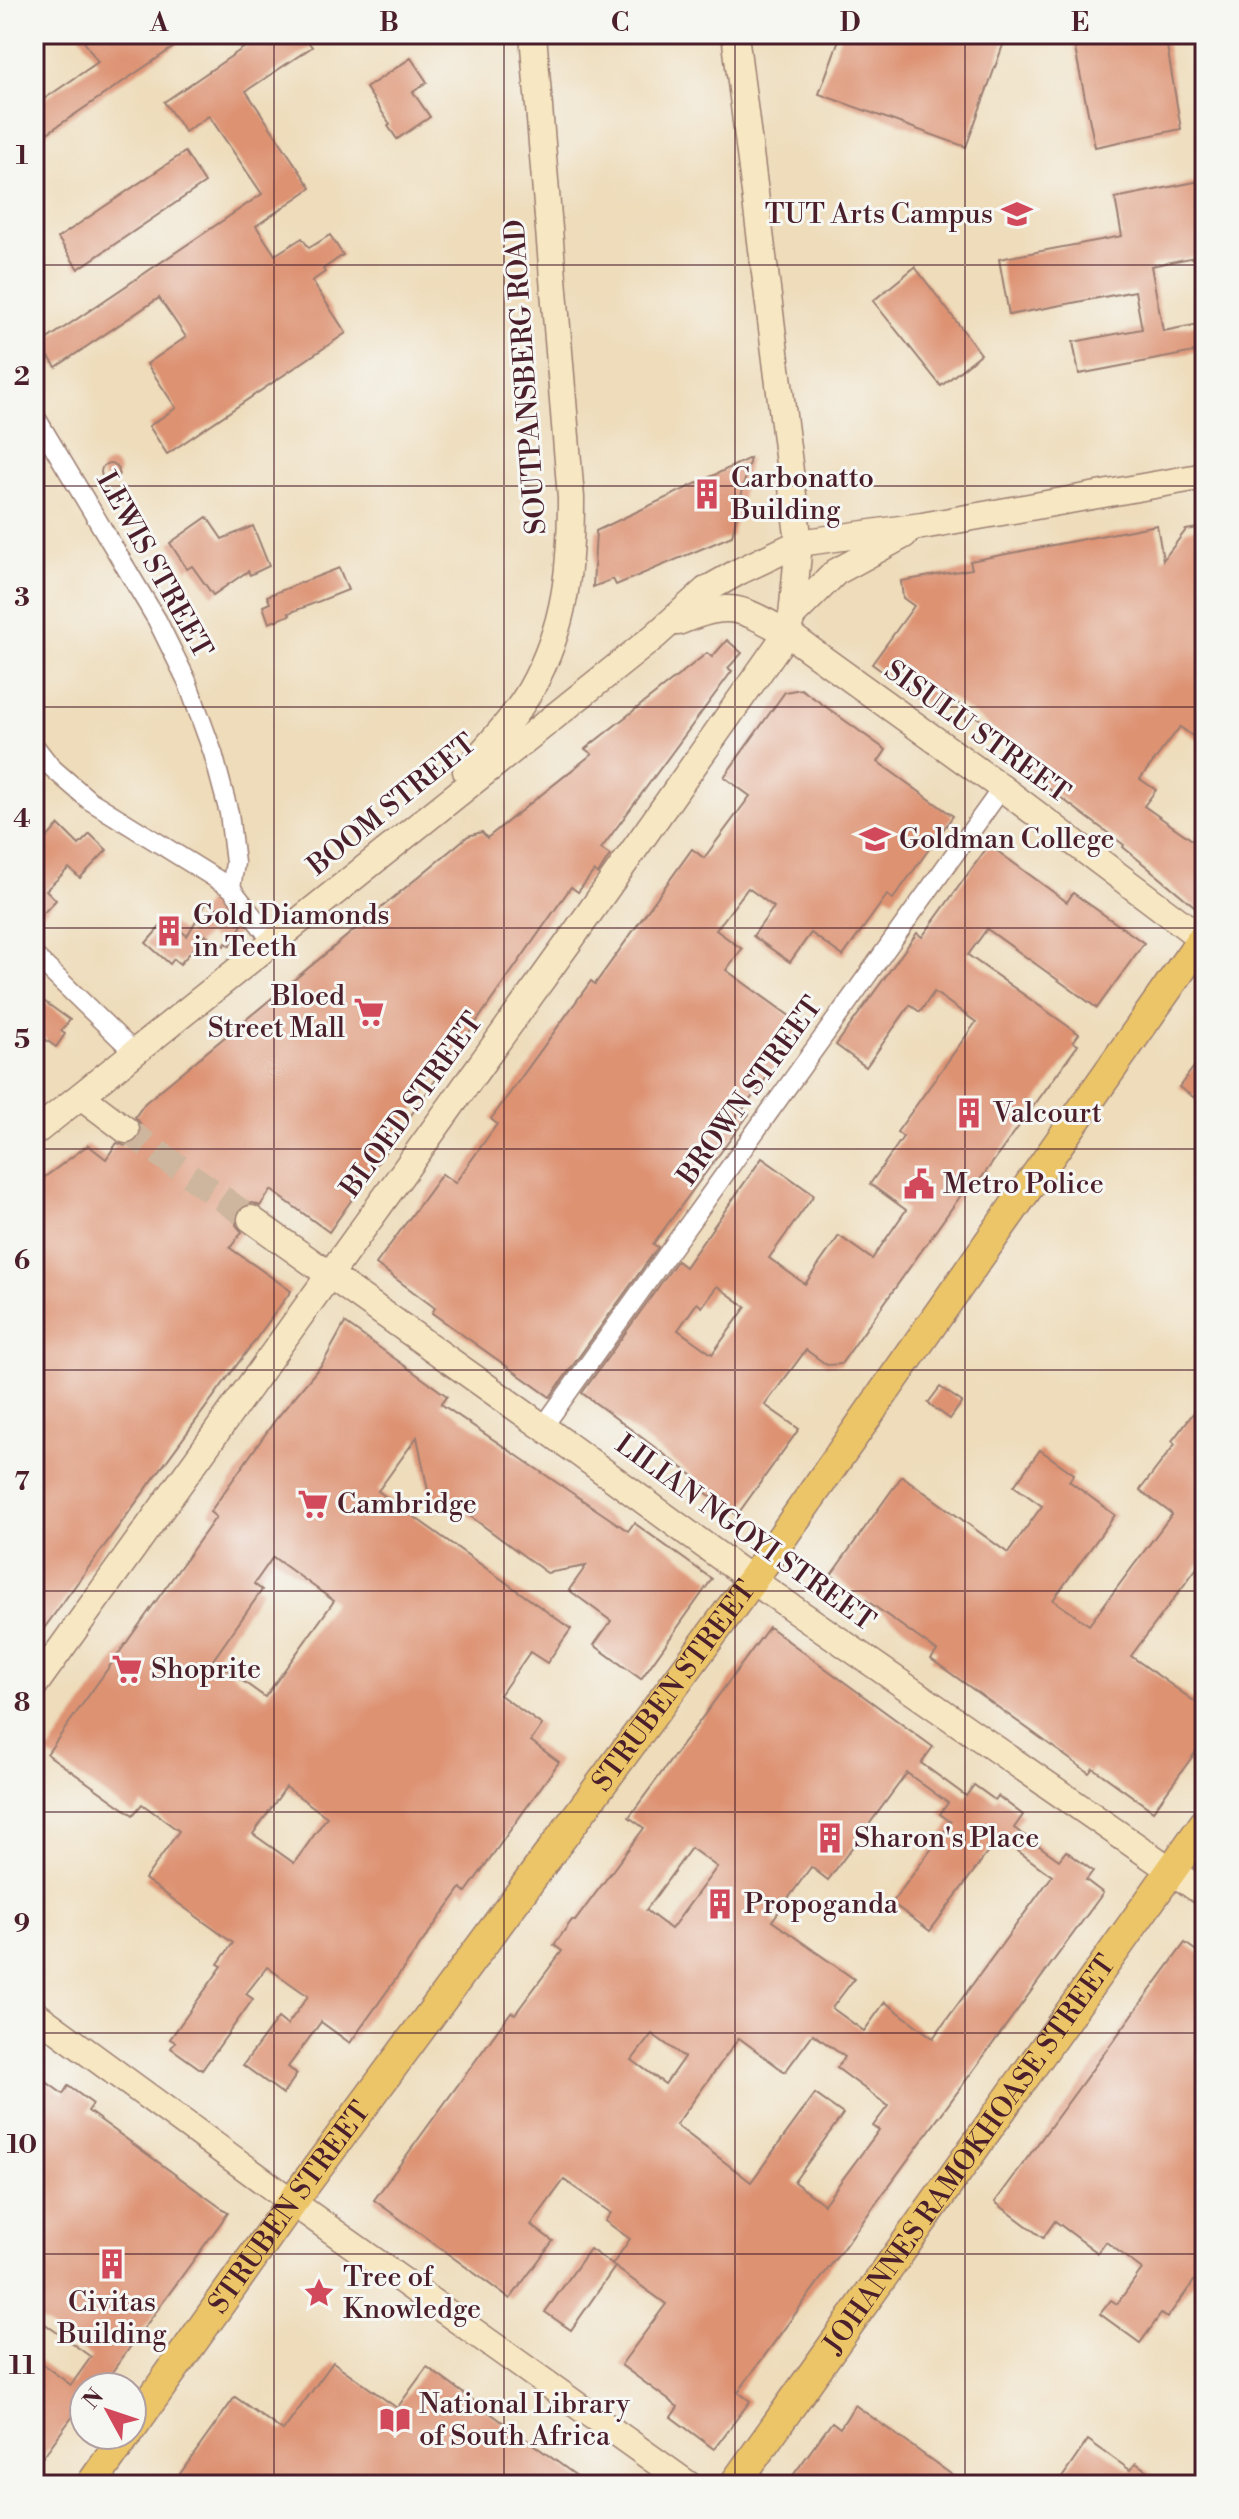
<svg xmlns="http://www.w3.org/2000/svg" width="1239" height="2519" font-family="'Libre Bodoni',serif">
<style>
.building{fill:#dd9272;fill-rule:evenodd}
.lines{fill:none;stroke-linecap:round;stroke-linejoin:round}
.secondary-tunnel{stroke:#cdb69d;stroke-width:26;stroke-dasharray:26 13;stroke-linecap:butt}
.street-casing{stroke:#9c7e72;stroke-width:21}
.secondary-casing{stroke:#9c7e72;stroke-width:29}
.primary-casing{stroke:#9c7e72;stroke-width:33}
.street{stroke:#fff;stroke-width:18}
.secondary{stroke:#f7e8c3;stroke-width:26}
.primary{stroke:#ecc569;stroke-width:30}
.grid{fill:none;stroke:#4a1f2b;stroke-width:2;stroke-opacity:0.55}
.labels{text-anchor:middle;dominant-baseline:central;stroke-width:6;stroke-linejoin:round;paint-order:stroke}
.poi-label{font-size:28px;fill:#4a1f2b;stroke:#f6f6f2;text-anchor:start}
.street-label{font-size:28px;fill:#4a1f2b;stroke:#f6f6f2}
.neatline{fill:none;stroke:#4a1f2b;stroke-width:3}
.grid-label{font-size:26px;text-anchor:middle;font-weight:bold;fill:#4a1f2b}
</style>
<rect width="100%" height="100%" fill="#f6f6f2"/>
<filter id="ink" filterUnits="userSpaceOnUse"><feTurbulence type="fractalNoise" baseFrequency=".0125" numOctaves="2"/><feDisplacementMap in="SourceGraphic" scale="16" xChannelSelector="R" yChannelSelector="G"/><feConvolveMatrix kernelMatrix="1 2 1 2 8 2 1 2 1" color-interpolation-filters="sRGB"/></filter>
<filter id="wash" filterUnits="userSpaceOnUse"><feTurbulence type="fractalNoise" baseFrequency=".006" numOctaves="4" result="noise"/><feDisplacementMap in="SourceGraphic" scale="32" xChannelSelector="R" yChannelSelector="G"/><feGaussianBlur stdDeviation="1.8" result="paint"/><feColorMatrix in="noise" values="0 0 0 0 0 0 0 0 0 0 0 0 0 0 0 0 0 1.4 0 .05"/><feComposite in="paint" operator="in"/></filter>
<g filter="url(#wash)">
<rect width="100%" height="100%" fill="#eedcba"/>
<g id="blocks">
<g class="building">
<polygon points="79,34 193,34 34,142 34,106 98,62"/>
<polygon points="264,34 303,34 312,47 246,91 311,188 256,226 275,255 302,238 309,248 330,235 343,255 323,269 325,272 312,281 346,333 167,454 149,426 176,408 147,364 186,337 159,298 56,367 40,344 262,194 209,116 185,132 164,102"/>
<polygon points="841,34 1007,34 966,147 819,94"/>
<polygon points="1072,34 1165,34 1181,129 1095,147"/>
<polygon points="411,58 427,82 413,92 430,117 397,139 388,126 390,124 366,88"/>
<polygon points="185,152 205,183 78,269 58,238"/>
<polygon points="1205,180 1205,255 1151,266 1163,331 1205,323 1205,350 1079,374 1073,342 1142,329 1135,291 1009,315 999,259 1122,236 1115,198"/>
<polygon points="915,267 981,354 941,386 873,301"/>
<polygon points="750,458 732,536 616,585 613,579 593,587 596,531"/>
<circle cx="110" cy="472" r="9"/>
<polygon points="207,517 222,539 253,526 269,566 250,575 248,571 213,595 192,566 187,569 170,543"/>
<polygon points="1157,525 1163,560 1186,530 1205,527 1205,745 1180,727 1140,779 1156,790 1144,806 1205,849 1205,915 1123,847 1124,845 1020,767 1029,755 945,694 934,709 872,664 914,606 903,598 901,581 972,569 970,561"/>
<polygon points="339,568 348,590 289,613 290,615 269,623 263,606 270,603 267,596"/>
<polygon points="727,640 742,653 728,668 732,671 601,849 610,855 598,874 594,871 578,892 571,887 329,1232 271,1190 260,1206 253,1203 245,1204 238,1210 236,1225 242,1232 230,1248 291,1291 34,1642 34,1185 88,1145 106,1159 117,1143 125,1146 138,1140 142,1131 140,1123 135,1117 145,1103 468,836 482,832 487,838 592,754 585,749 707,653 712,657"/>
<polygon points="801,689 886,750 878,762 953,816 893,899 887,895 843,956 811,933 790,962 753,936 774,907 748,888 716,930 742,949 726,970 805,1027 743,1109 749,1114 653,1244 658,1247 550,1397 432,1313 435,1308 376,1264 442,1174 455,1183 497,1124 491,1119 591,981 595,984 692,849 704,858 750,796 724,777 785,692"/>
<polygon points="59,825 79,845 90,834 107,850 80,878 69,868 46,890 56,900 34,923 34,851"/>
<path d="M989,845L1067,902L1073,893L1144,943L1097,1008L987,929L968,955L1079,1034L1073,1042L1078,1045L974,1188L969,1184L841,1364L827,1365L806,1350L765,1405L799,1429L737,1515L705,1492L708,1487L582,1393L677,1261L685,1267L762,1158L814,1195L769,1258L805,1284L839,1236L872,1259L906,1210L870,1184L903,1137L897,1132L976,1022L934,992L920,1012L910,1005L866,1067L836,1045L917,933L922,937ZM717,1286L746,1307L712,1354L678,1330L697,1303L702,1307Z"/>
<polygon points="207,902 239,921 238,923 242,925 230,946 226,943 224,946 206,935 180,964 174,959 170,964 146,943 167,919 187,936"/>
<polygon points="34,994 70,1020 61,1031 65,1034 56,1047 34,1031"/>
<polygon points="1205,1052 1205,1105 1179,1087"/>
<path d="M345,1323L447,1396L441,1404L628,1531L634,1523L712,1579L641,1679L594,1645L611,1621L569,1590L586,1566L547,1573L447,1499L433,1515L417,1437L378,1491L571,1629L547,1663L530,1652L500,1695L542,1725L531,1741L559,1762L466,1892L461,1888L350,2043L321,2022L288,2067L297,2074L283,2094L243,2065L278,2018L287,2025L308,1996L267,1967L246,1994L253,1999L202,2070L171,2048L175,2042L170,2039L222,1966L218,1964L233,1943L145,1879L179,1831L142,1804L133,1815L47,1754L216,1517L210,1512L276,1419L323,1363ZM273,1557L334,1601L265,1697L213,1660L262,1590L254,1584ZM286,1787L327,1817L294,1863L253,1834Z"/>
<polygon points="940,1387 962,1402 950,1419 928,1403"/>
<polygon points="1205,1398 1205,1538 1198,1548 1205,1553 1205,1557 1131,1656 1205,1709 1205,1739 1153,1811 1093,1768 1089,1773 931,1659 937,1651 831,1575 902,1476 1008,1553 1042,1506 1014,1486 1040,1450 1074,1474 1069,1481 1115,1515 1053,1600 1089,1625 1172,1514 1140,1490 1175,1444 1172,1441"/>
<path d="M769,1627L933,1747L921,1763L966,1796L974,1785L995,1800L998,1796L1023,1815L1014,1828L1059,1860L1066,1851L1093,1871L1086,1880L1103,1893L738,2392L750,2401L714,2449L671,2417L678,2407L621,2365L666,2304L615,2267L571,2330L545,2312L590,2249L614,2266L612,2265L630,2239L605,2221L611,2213L564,2180L531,2225L553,2241L510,2299L374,2200L511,2012L515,2014L562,1951L554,1945L572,1920L575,1921L644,1828L629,1817ZM907,1773L948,1803L940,1814L951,1822L892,1903L930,1931L999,1837L1052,1876L933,2038L885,2002L864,2031L832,2008L854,1979L772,1921L811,1867L828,1880ZM691,1848L717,1867L671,1929L646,1910ZM652,2034L684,2057L665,2084L632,2060ZM813,2034L845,2057L837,2068L888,2106L873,2126L879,2130L824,2204L794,2182L843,2114L815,2094L751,2182L676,2125L739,2038L785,2072Z"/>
<polygon points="1185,1943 1205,1957 1205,2266 1167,2318 1161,2314 1140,2343 1100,2314 1111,2300 1117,2304 1142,2269 1106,2242 1098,2253 1055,2221 1043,2238 995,2202"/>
<polygon points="34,2073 63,2094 68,2086 93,2104 88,2111 228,2213 101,2387 84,2387 84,2401 34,2469 34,2358 71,2385 91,2357 34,2316"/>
<polygon points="333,2362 397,2408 427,2367 589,2485 172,2485 235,2397 283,2431"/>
<polygon points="855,2405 966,2485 786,2485 832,2422 840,2428"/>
<polygon points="1088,2440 1130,2470 1136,2463 1167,2485 1057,2485"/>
</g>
</g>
</g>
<g filter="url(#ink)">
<use href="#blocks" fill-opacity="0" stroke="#9c7e72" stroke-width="2"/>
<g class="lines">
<polyline class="secondary-tunnel" points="126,1130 251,1219"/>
<g class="street-casing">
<g id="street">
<polyline points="34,414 157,620 187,681 213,753 229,813 235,863 231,888"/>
<polyline points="34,745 51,767 89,800 231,888 273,942"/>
<polyline points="34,955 134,1052"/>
<polyline points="543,1427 1002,788"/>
</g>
</g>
<g class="secondary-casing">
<g id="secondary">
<polyline points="792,616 836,572 904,535"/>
<path d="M678,622C730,600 739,607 787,633L1002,788L1205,941"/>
<path d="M466,771C488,745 514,719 531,689C566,626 571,568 571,498L533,34"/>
<polyline points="81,1096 126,1130"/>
<polyline points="34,1133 655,636 706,590 740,571 799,543 922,526 1205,476"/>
<polyline points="251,1219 543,1427 752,1580 1205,1894"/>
<polyline points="34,1686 571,939 787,633 792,616 799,543 735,34"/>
<polyline points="34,2013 292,2202 689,2485"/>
</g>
</g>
<g class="primary-casing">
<g id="primary">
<path id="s1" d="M132,2427L292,2202L752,1580L1205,935"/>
<polyline points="91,2485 126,2435"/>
<path id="s2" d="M734,2485L1205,1823"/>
</g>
</g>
<use href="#street" class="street"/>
<use href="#secondary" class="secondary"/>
<use href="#primary" class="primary"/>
</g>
</g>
<path class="grid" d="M274,34V2485M504,34V2485M735,34V2485M965,34V2485M34,265H1205M34,486H1205M34,707H1205M34,928H1205M34,1149H1205M34,1370H1205M34,1591H1205M34,1812H1205M34,2033H1205M34,2254H1205"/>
<defs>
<g id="university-bare" transform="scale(2.4)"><path d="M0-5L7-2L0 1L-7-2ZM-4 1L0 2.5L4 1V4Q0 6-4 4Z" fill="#d1495b" stroke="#f6f6f2" stroke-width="2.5" paint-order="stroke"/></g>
<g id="building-bare" transform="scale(2.4)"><path d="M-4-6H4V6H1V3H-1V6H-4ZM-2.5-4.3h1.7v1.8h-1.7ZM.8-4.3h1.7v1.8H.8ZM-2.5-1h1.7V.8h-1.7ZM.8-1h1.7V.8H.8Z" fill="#d1495b" stroke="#f6f6f2" stroke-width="2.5" paint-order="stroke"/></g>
<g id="supermarket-bare" transform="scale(2.4)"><path d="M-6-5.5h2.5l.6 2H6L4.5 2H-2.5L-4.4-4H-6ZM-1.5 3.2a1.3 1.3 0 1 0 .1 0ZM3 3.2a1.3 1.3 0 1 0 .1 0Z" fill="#d1495b" stroke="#f6f6f2" stroke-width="2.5" paint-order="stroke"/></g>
<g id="civic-bare" transform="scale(2.4)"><path d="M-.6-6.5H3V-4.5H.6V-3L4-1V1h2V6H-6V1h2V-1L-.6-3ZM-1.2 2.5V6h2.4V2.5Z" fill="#d1495b" stroke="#f6f6f2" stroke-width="2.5" paint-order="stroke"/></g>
<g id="sight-bare" transform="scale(2.4)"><path d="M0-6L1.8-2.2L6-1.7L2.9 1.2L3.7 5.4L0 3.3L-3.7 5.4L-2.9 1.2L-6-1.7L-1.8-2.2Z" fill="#d1495b" stroke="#f6f6f2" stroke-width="2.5" paint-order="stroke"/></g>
<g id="library-bare" transform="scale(2.4)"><path d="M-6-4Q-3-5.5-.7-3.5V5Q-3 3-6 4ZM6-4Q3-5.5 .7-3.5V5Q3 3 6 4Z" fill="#d1495b" stroke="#f6f6f2" stroke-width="2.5" paint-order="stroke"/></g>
</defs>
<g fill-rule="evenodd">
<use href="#university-bare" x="1017" y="214"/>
<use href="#building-bare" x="707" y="494"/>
<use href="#university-bare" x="875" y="839"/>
<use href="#building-bare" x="169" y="931"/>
<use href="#supermarket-bare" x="369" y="1012"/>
<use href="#building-bare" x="969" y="1113"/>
<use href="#civic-bare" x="919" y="1184"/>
<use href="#supermarket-bare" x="313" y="1504"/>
<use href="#supermarket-bare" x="127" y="1669"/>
<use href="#building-bare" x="830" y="1838"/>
<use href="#building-bare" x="720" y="1904"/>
<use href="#building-bare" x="112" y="2264"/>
<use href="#sight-bare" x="319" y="2293"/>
<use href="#library-bare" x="395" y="2420"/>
</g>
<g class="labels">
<g class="poi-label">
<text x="993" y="214" text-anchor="end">TUT Arts Campus</text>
<text x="731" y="478">Carbonatto<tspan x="731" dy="32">Building</tspan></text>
<text x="899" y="839">Goldman College</text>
<text x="193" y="915">Gold Diamonds<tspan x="193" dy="32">in Teeth</tspan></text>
<text x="345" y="996" text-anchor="end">Bloed<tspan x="345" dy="32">Street Mall</tspan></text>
<text x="993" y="1113">Valcourt</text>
<text x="943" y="1184">Metro Police</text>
<text x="337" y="1504">Cambridge</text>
<text x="151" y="1669">Shoprite</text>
<text x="854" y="1838">Sharon's Place</text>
<text x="744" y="1904">Propoganda</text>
<text x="343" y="2277">Tree of<tspan x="343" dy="32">Knowledge</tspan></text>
<text x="112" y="2302" text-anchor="middle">Civitas<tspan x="112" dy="32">Building</tspan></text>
<text x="419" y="2404">National Library<tspan x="419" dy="32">of South Africa</tspan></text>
</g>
<g class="street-label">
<text transform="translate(526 377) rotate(-94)">SOUTPANSBERG ROAD</text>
<text transform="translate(154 565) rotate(61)">LEWIS STREET</text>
<text transform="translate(977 732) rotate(36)">SISULU STREET</text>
<text transform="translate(392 805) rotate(-39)">BOOM STREET</text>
<text transform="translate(750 1091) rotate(-54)">BROWN STREET</text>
<text transform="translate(412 1105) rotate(-54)">BLOED STREET</text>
<text transform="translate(745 1533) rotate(36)">LILIAN NGOYI STREET</text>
<text stroke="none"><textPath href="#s1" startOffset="918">STRUBEN STREET</textPath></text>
<text stroke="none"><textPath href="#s2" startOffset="406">JOHANNES RAMOKHOASE STREET</textPath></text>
<text stroke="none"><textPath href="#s1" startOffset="270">STRUBEN STREET</textPath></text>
</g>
</g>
<rect width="1239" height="2519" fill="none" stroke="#f6f6f2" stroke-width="88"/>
<g transform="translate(108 2411) rotate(310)"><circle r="38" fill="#f6f6f2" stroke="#b1a0a2" stroke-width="2"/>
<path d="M0-6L14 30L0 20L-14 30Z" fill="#d1495b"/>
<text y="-12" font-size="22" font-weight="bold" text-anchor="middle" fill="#4a1f2b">N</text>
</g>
<rect x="44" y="44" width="1151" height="2431" class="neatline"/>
<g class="grid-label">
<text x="159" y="31">A</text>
<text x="389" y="31">B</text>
<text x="620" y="31">C</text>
<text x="850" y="31">D</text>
<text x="1080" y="31">E</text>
<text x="22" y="164">1</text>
<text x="22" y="385">2</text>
<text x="22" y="606">3</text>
<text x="22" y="827">4</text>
<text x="22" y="1048">5</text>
<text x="22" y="1269">6</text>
<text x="22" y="1490">7</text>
<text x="22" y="1711">8</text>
<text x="22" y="1932">9</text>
<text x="22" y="2153">10</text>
<text x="22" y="2374">11</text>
</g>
</svg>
